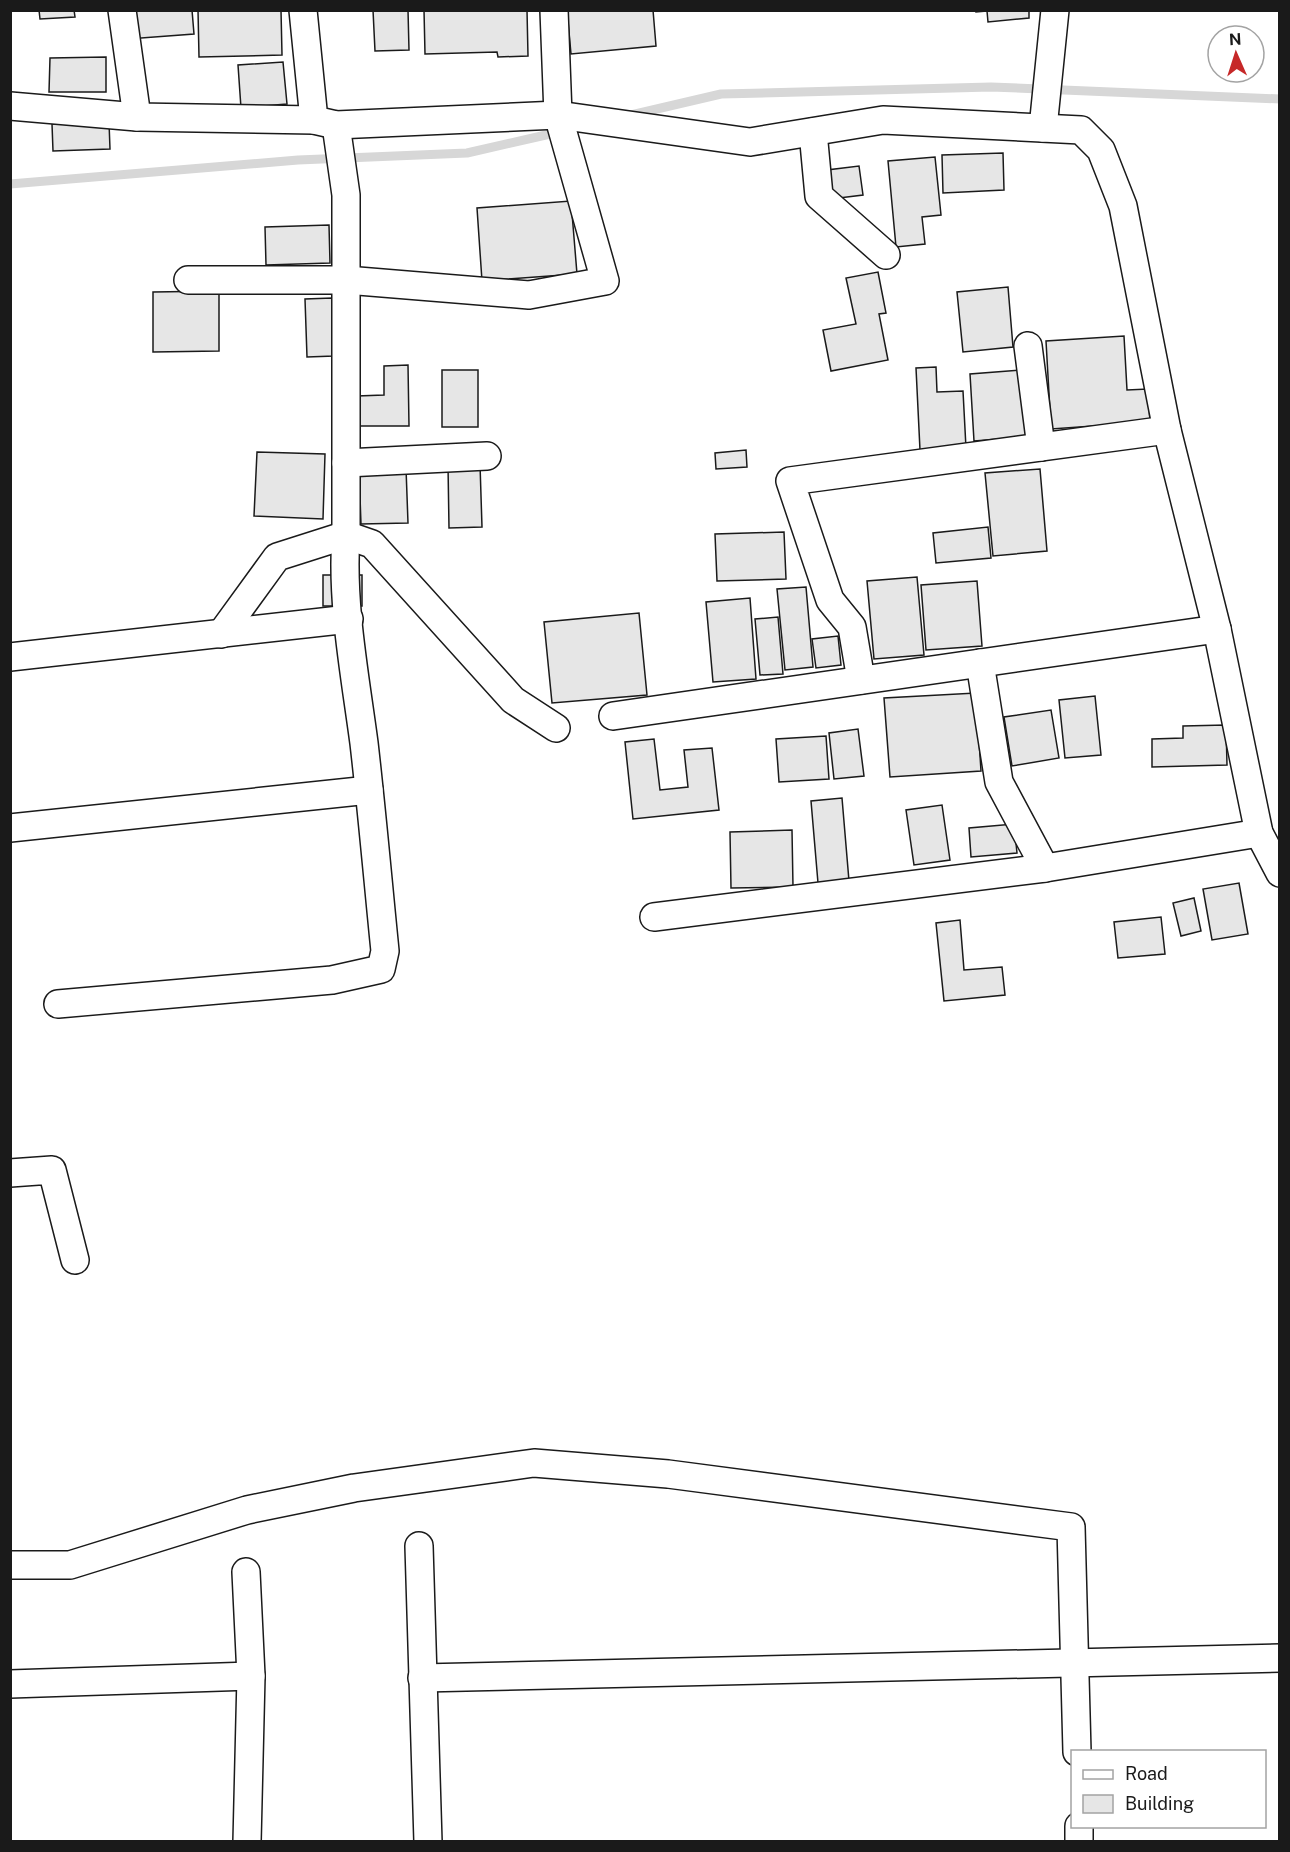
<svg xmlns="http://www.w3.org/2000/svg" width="1290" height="1852" font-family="'Public Sans',sans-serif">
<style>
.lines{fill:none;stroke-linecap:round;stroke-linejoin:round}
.stream{stroke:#d7d7d7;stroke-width:9}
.building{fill:#e6e6e6;stroke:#1a1a1a;stroke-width:1.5}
.street-casing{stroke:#1a1a1a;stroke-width:30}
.street{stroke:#fff;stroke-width:27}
</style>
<rect width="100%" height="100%" fill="#fff"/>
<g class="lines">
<g class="stream">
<polyline points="631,115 721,94 991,87 1280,99"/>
<polyline points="10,184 298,160 467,153 559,132"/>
</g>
</g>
<g class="building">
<polygon points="39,10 74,10 75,17 40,19"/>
<polygon points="126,10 192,10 194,34 128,39"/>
<polygon points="198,10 281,10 282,55 199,57"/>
<polygon points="373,10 408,10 409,50 375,51"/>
<polygon points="424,10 527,10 528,56 498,57 497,52 425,54"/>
<polygon points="567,10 653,10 656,46 571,54"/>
<polygon points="976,10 1029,10 1029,18 988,22 987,11 976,12"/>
<polygon points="106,57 106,92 49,92 50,58"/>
<polygon points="283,62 287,104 241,108 238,65"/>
<polygon points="109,122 110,149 53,151 52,124"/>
<polygon points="1003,153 1004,190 943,193 942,155"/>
<polygon points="935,157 941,215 922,217 925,244 896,247 888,161"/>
<polygon points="859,166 863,195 831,199 827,170"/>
<polygon points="571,201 577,274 482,281 477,208"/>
<polygon points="329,225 330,263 266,265 265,227"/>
<polygon points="878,272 886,313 879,314 888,360 831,371 823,330 856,324 846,278"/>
<polygon points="1008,287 1013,347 963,352 957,292"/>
<polygon points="219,291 219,351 153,352 153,292"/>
<polygon points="332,298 334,356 307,357 305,299"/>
<polygon points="1124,336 1127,390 1148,389 1150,422 1051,429 1046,341"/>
<polygon points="408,365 409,426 358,426 357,396 384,395 384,366"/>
<polygon points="936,367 937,392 963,391 966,448 920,450 916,368"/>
<rect x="442" y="370" width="36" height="57"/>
<polygon points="1021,370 1026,437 974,441 970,374"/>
<polygon points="746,450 747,467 716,469 715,453"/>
<polygon points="257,452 325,454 323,519 254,516"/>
<polygon points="480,464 482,527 449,528 448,465"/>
<polygon points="406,468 408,523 361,524 359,470"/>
<polygon points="1040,469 1047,551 993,556 985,473"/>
<polygon points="988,527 991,558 936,563 933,533"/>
<polygon points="784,532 786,579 717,581 715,534"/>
<rect x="323" y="575" width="39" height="31"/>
<polygon points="917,577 924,655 874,659 867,581"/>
<polygon points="977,581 982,646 926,650 921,585"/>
<polygon points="806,587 813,667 785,670 777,589"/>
<polygon points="750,598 756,679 713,682 706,602"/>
<polygon points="639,613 647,695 552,703 544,622"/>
<polygon points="778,617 783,674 760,675 755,619"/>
<polygon points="838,636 841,665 816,668 812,639"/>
<polygon points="976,693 981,771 890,777 884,698"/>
<polygon points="1095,696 1101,755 1065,758 1059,700"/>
<polygon points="1051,710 1059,758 1012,766 1004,717"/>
<polygon points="1226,725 1227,765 1152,767 1152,739 1183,738 1183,726"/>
<polygon points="858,729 864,776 834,779 829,733"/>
<polygon points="826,736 829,779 779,782 776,739"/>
<polygon points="654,739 660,790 688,787 684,750 712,748 719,810 633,819 625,742"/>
<polygon points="842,798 849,881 818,883 811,801"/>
<polygon points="942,805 950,860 914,865 906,810"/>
<polygon points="1014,824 1017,853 971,857 969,828"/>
<polygon points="792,830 793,887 731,888 730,832"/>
<polygon points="1239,883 1248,934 1212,940 1203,889"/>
<polygon points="1194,898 1201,931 1181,936 1173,903"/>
<polygon points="1161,917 1165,954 1118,958 1114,922"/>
<polygon points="960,920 964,970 1002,967 1005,995 944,1001 936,923"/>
</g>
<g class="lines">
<g class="street-casing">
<g id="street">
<polyline points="122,10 137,117"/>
<polyline points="303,10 314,120 336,125 558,115 750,142 883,120 1081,130 1101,150 1123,206 1167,430 1217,629 1259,833 1280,873"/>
<polyline points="10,106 137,117 314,120"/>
<polyline points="1043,128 1055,10"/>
<polyline points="813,132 819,196 886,255"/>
<polyline points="188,280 346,280 529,295 605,281 558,115 554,10"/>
<polyline points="1028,346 1041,447"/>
<polyline points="346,463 487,456"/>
<polyline points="221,634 277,557 346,535 372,544 513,700 556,728"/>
<polyline points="10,657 349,619"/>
<polyline points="980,663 999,782 1045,868"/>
<polyline points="861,680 852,627 830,600 790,481 1167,430"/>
<polyline points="613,716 1217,629"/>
<polyline points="10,828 369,790"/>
<polyline points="654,917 1045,868 1259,833"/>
<path d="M58,1004L332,980L381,969L385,951C378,882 372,812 364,743C355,675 341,603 346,535V195L336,125"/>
<polyline points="10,1173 52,1170 75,1260"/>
<polyline points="419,1546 428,1842"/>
<polyline points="10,1565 70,1565 247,1510 354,1488 534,1463 668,1474 1071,1527 1077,1752"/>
<polyline points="246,1572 251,1676 247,1842"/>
<polyline points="422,1678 1280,1658"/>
<polyline points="10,1684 251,1676"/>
<polyline points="1079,1826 1079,1842"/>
</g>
</g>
<use href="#street" class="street"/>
</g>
<rect width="1290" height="1852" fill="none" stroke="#1a1a1a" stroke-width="24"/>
<rect x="1071" y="1750" width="195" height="78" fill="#ffffff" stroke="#a3a3a3" stroke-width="1.5"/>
<rect x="1083" y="1770" width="30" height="9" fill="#ffffff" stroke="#a3a3a3" stroke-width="1.5"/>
<text x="1125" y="1780" font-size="18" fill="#1a1a1a">Road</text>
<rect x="1083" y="1795" width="30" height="18" fill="#e6e6e6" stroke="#a3a3a3" stroke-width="1.5"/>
<text x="1125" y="1810" font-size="18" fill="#1a1a1a">Building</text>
<g transform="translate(1236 54) rotate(357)"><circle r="28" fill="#ffffff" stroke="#a3a3a3" stroke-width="1.5"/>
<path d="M0-4.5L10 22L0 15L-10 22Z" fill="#c62828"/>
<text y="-9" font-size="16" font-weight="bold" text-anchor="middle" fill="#1a1a1a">N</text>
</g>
</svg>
